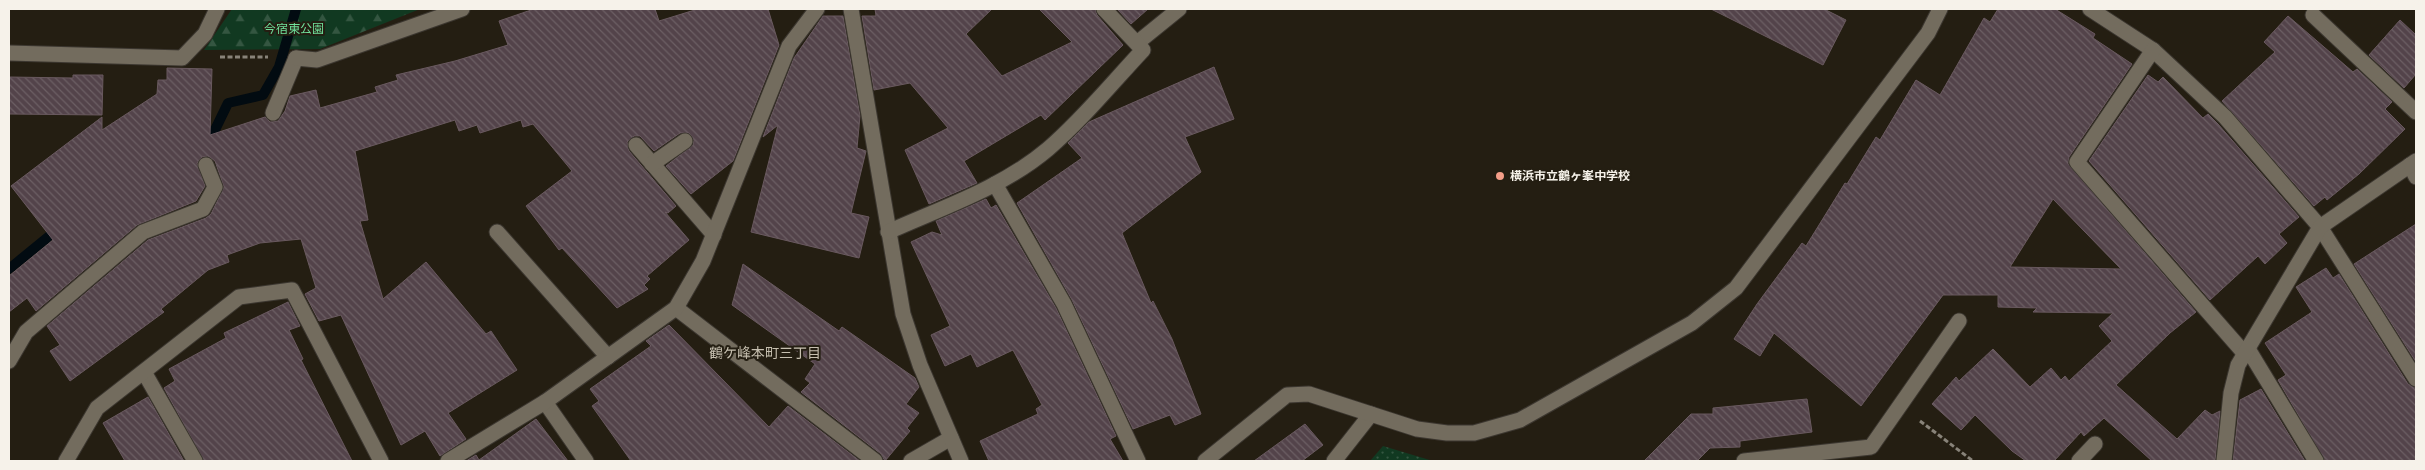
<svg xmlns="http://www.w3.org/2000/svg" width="2425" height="470" font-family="'Varela Round','Noto Sans JP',sans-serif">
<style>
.grass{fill:url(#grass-dots)}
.forest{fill:url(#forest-firs)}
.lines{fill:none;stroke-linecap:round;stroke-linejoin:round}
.stream{stroke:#020b11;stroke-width:10}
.building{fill:url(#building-back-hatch);stroke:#69595f;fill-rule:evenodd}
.service-casing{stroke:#3c3730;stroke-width:17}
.minor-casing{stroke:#3c3730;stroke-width:17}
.tertiary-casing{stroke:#3c3730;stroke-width:17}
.path{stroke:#888379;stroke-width:3;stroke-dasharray:5 2.5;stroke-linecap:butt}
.service{stroke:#736c5e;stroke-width:15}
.minor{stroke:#736c5e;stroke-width:15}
.tertiary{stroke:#736c5e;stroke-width:15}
.poi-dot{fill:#f49e88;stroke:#241e12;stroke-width:2}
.labels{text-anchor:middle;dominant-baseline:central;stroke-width:4;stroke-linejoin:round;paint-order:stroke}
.park-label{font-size:12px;fill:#70e19b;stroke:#241e12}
.poi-label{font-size:12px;font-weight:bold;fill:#f6f2ea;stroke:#241e12;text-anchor:start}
.neighbourhood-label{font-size:14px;fill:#c6bfaf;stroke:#241e12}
</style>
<defs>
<pattern id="grass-dots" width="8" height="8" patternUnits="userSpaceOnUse" patternTransform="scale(1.25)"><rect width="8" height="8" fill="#113921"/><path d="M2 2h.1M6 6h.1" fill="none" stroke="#345641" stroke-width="1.8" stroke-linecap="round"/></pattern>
<pattern id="forest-firs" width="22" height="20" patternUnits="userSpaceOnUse" patternTransform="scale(1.25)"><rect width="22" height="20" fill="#113921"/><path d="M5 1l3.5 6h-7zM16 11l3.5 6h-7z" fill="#345641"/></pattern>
<pattern id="building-back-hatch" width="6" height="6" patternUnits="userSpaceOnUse" patternTransform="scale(1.25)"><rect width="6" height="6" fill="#53434a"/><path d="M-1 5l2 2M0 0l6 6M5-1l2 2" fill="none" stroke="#6c5f64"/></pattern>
</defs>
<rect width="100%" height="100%" fill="#241e12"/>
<polygon class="grass" points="1383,446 1433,461 1370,461"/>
<polygon class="forest" points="232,9 420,9 320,49 204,50"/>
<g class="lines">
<g class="stream">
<polyline points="204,144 213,134 228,103 263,95 279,67 296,9"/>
<polyline points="9,269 59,228"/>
</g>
</g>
<g class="building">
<polygon points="534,9 655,9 659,21 698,9 768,9 779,45 733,161 691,194 666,166 693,145 694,140 689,133 680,133 654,151 640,136 634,136 627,142 629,151 676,206 668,213 665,212 689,240 647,276 650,279 644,285 648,289 617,308 562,248 559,250 526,206 572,171 533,124 523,127 521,120 480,133 477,125 459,131 455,120 355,151 368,220 360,221 383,299 426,262 486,334 491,331 517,370 448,413 466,439 440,456 425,431 401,445 341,315 319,321 305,294 316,288 301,239 260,243 227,255 229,262 208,270 161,309 164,312 70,381 50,351 60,345 47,326 148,240 206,218 211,214 224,187 215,161 208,156 202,157 197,163 205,186 196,201 137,225 36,311 27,298 9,312 9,276 53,240 11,186 102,117 102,130 157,94 158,80 167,80 167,68 212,69 210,135 265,117 270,122 278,121 285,111 290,96 316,90 320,108 377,92 375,87 398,80 396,75 455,61 508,45 499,21"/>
<polygon points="875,9 992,9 966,34 1002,76 1072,42 1039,9 1095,9 1097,15 1123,45 1045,120 1041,115 964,161 977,183 929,204 905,150 948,128 910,83 874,90 862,16 876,16"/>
<polygon points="1117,9 1148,9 1131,24"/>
<polygon points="1711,9 1824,9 1846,20 1823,65"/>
<path d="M1998,9H2055L2095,34L2093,38L2132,64L2069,157L2068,164L2196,312L2170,333L2116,385L2177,439L2205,410L2212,415L2220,411L2215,461H2152L2104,418L2084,436L2081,432L2054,461H2026L2012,451L1975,415L1961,430L1932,404L1956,377L1959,381L1993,349L2030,387L2051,368L2061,380L2065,376L2069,381L2112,341L2099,326L2113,313L2033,312L2037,308L1998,307V295H1943L1861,406L1774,333L1760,356L1734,339L1757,304L1802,243L1806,246L1845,183L1847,184L1876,137L1880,140L1916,80L1940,95L1984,18L1990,22ZM2053,199L2121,269L2010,267Z"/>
<polygon points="823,16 843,16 860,116 857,148 866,151 851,213 869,217 859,258 751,232 778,125 763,137 794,58"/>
<polygon points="2288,16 2353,72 2357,69 2392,102 2385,109 2405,129 2359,174 2327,200 2325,197 2314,206 2222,101 2275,52 2264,42"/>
<polygon points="2400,20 2416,35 2416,74 2404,88 2369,55"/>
<polygon points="1214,67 1234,119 1185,137 1201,172 1122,233 1151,303 1153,301 1172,339 1201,414 1175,425 1170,415 1133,429 1072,300 1017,203 1082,158 1068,143 1089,122"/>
<polygon points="73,75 103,75 102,115 9,114 9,77 73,78"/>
<polygon points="2148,75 2158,82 2163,77 2203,118 2208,114 2218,124 2299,217 2279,234 2287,243 2265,264 2258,256 2210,300 2089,161"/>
<polygon points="986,199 991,208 996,205 1056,308 1116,436 1110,439 1123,461 989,461 980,441 1038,414 1036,409 1042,405 1013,350 977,367 971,354 945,366 931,335 950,326 911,242 932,232 942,235 936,221"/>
<polygon points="2416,224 2416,362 2354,264"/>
<polygon points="743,264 839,331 842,327 915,378 919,387 906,404 919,413 907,428 910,431 885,461 881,454 801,392 810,383 805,379 815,364 732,305"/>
<polygon points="2326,268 2333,278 2339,274 2408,384 2416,388 2416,461 2325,461 2278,380 2286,375 2265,343 2312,312 2296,287"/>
<polygon points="288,302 300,326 289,330 303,359 301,360 352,461 204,461 164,388 175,381 169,369 226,338 224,333"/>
<polygon points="669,325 769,427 788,406 860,461 631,461 592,406 599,401 590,389 651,346 646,341"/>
<polygon points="2261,389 2305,461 2233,461 2240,400"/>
<polygon points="148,397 184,461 125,461 103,423"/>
<polygon points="1807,399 1812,432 1740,441 1740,447 1710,448 1697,461 1644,461 1691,414 1713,414 1713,408"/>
<polygon points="536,419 568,461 466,461 476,455 479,460"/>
<polygon points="1305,424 1323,445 1302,461 1254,461"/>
</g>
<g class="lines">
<g class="service-casing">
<g id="service">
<polyline points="2313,15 2416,112"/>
<polyline points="1137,43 1179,9"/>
<polyline points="273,113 296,58"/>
<polyline points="636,145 714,235"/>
<polyline points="652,164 685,141"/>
<polyline points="2410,165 2416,177"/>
<polyline points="995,184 1064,304 1138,461"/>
<polyline points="497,232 608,357"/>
<polyline points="676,308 875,461"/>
<polyline points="9,361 26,332 143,232 203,209 215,187 206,165"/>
<polyline points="144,372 195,461"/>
<polyline points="545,402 586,461"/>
<polyline points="66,461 97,408 239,297 292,290 381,461"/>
<polyline points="911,461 951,438"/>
<polyline points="1334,461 1371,414"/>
</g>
</g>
<g class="minor-casing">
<g id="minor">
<polyline points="851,9 903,314 920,365 961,461"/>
<polyline points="2090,9 2153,50 2225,117 2320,227 2416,379"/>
<polyline points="2153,50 2077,162 2245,354"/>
<polyline points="9,53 182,58 205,34 217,9"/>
<polyline points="296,58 317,60 462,9"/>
<path d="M888,232C941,208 1002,188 1048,149C1082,120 1112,83 1143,50L1104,9"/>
<polyline points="2248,349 2316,461"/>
<polyline points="448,461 545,402 676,308 703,261 789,46 817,9"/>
<polyline points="1744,461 1871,447 1959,321"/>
<polyline points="2079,461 2095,444"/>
<polyline points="2224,461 2231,393 2238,365 2320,227 2416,161"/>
</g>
</g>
<g class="tertiary-casing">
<polyline id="tertiary" points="1205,461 1287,395 1309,394 1417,429 1447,433 1474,433 1520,420 1692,323 1736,288 1928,33 1940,9"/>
</g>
<g class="path">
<polyline points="220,57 268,57"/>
<polyline points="1920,421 1973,461"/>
</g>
<use href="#service" class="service"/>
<use href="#minor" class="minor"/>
<use href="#tertiary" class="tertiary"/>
</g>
<circle class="poi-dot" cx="1500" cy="176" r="5"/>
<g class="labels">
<g class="park-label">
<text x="294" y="29">今宿東公園</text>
</g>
<g class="poi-label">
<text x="1510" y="176">横浜市立鶴ヶ峯中学校</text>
</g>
<g class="neighbourhood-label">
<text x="765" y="353">鶴ケ峰本町三丁目</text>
</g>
</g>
<rect width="2425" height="470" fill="none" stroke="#f6f2ea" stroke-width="20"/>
</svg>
